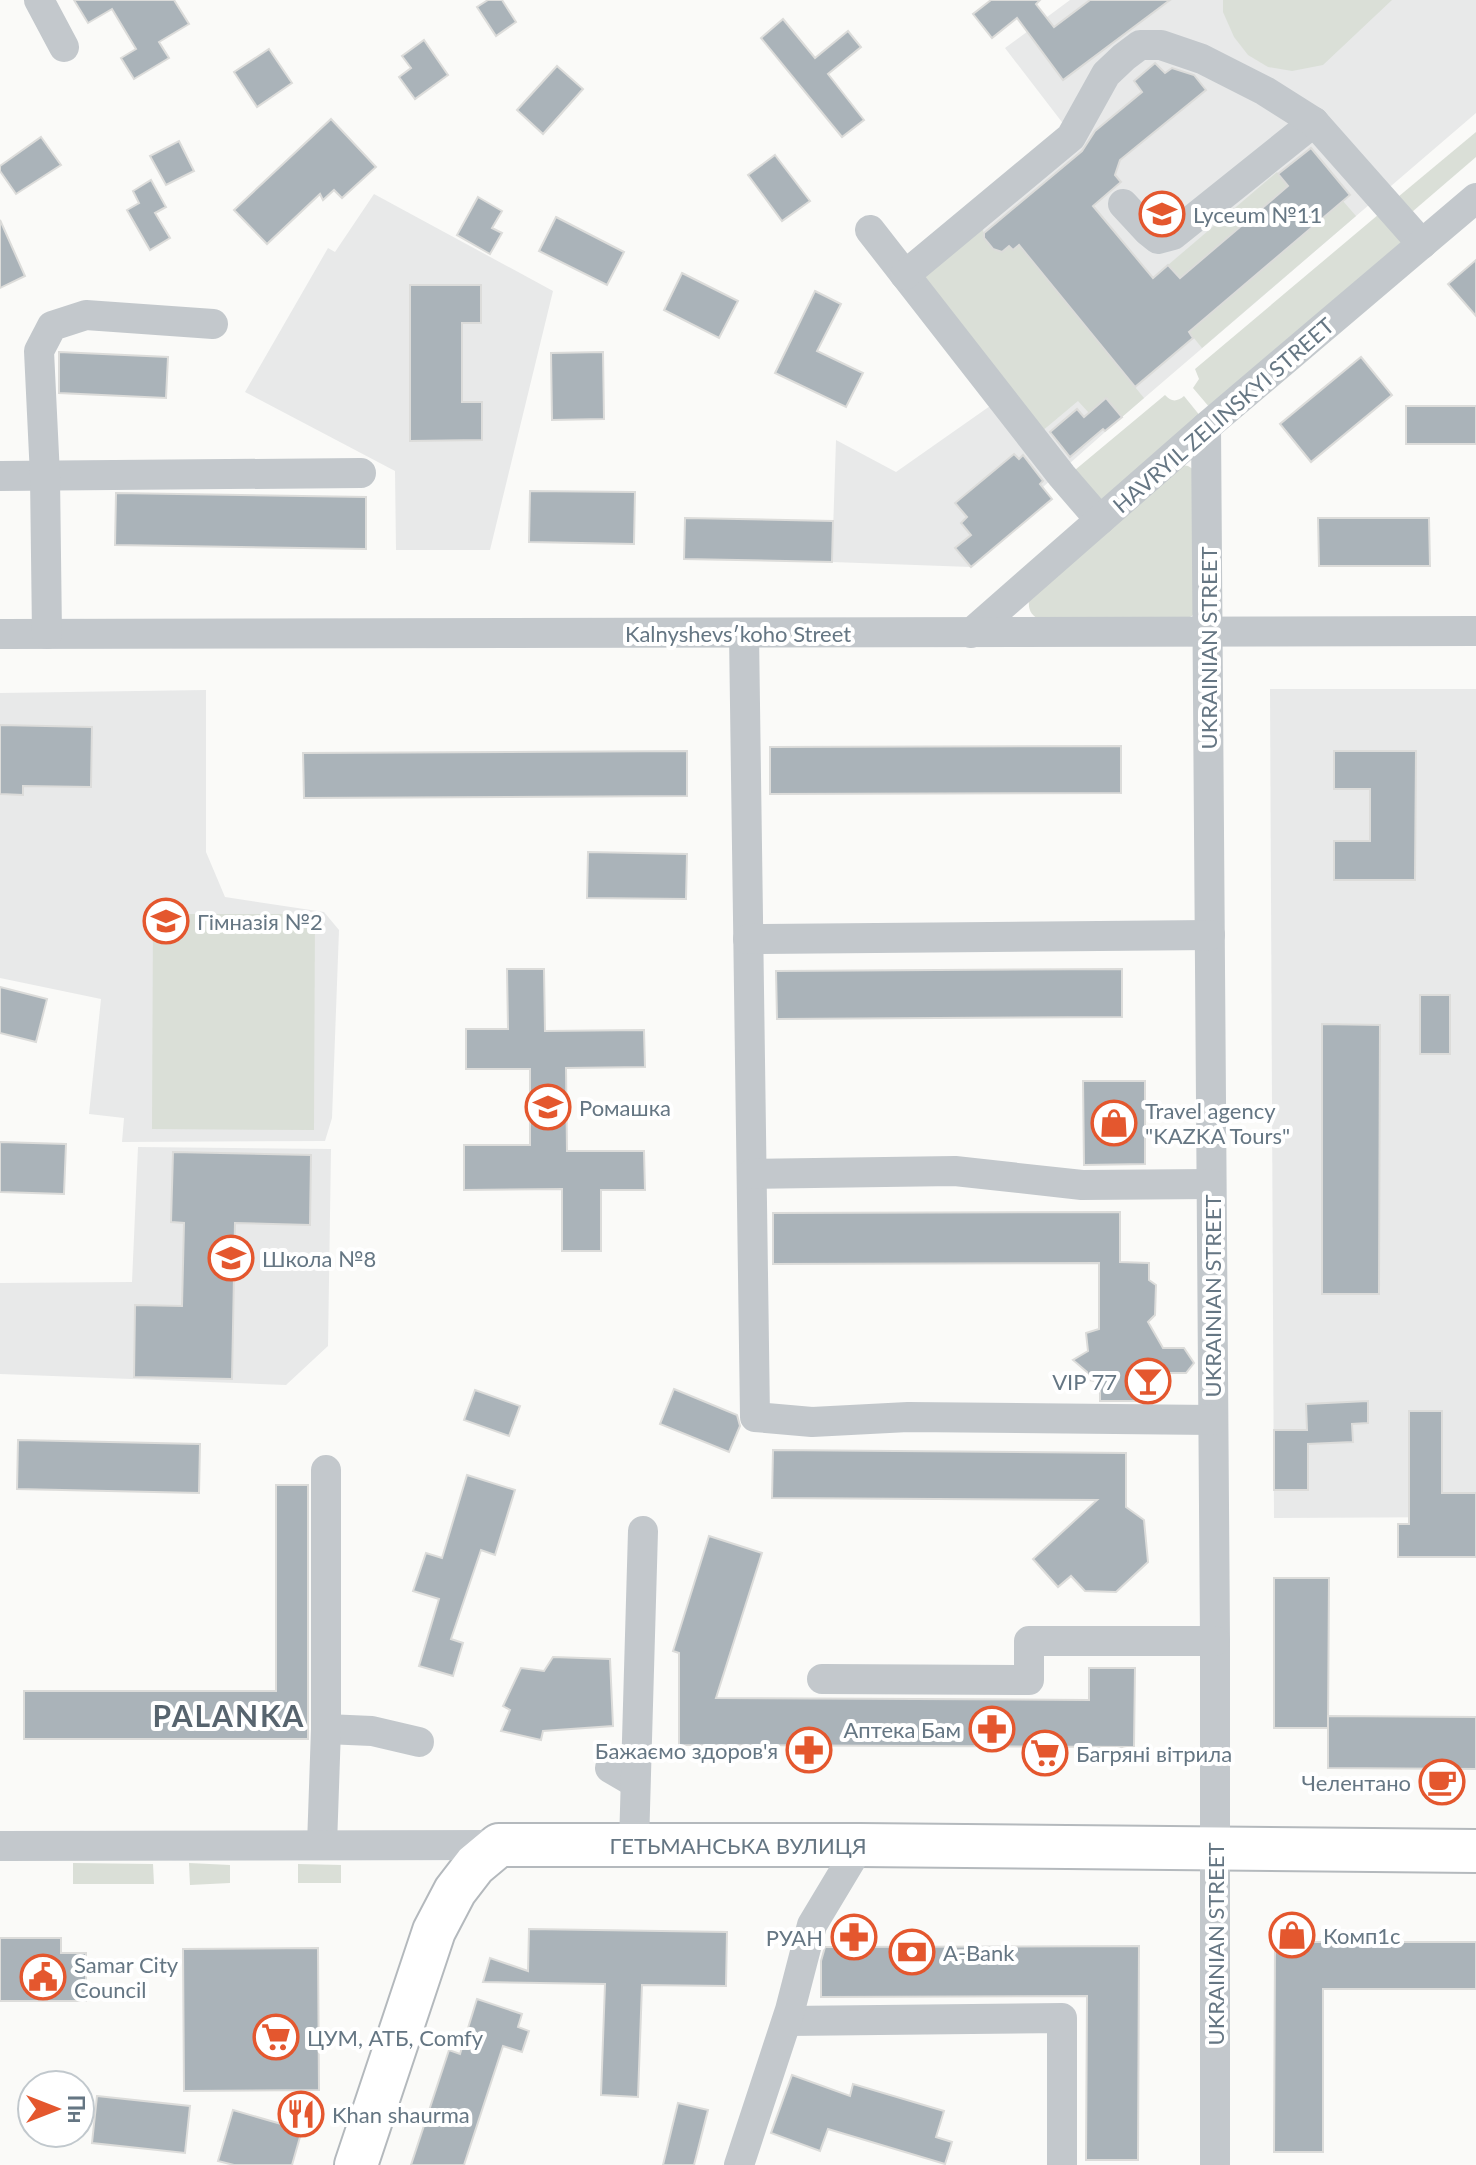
<svg xmlns="http://www.w3.org/2000/svg" width="1476" height="2165" font-family="Lato,sans-serif">
<style>
.built{fill:#e8e9e9}
.green{fill:#dadfd7}
.building{fill:#aab3b9;stroke:#dcdcda;stroke-width:2}
.lines{fill:none;stroke-linecap:round;stroke-linejoin:round}
.highway-casing{stroke:#b4b9bd;stroke-width:46}
.minor{stroke:#c3c8cc;stroke-width:30}
.highway{stroke:#fff;stroke-width:42}
.labels{text-anchor:middle;dominant-baseline:central;stroke-width:8;stroke-linejoin:round;paint-order:stroke}
.poi-label{font-size:22px;fill:#657683;stroke:#fff;text-anchor:start}
.street-label{font-size:22px;fill:#657683;stroke:#fff}
.district-label{font-size:30px;font-weight:bold;letter-spacing:2px;fill:#57646e;stroke:#fff}
</style>
<rect width="100%" height="100%" fill="#fafaf8"/>
<g class="built">
<polygon points="1070,0 1476,0 1476,113 1122,417 1043,487 1052,499 971,567 832,562 836,440 896,472 1010,392 908,261 1068,130 1005,48"/>
<polygon points="374,194 553,291 490,550 396,550 395,471 245,392 328,248 335,252"/>
<polygon points="1270,689 1476,689 1476,1517 1274,1518"/>
<polygon points="206,690 206,852 225,897 324,912 339,930 332,1118 325,1141 122,1142 124,1118 89,1114 101,999 0,978 0,693"/>
<polygon points="138,1147 331,1149 328,1346 286,1385 0,1374 0,1283 132,1282"/>
</g>
<g class="green">
<polygon points="1223,0 1392,0 1323,65 1292,71 1268,67 1248,55 1234,37 1223,12"/>
<polygon points="1476,132 1476,157 1405,218 1392,202"/>
<polygon points="1277,172 1288,186 1180,278 1168,265"/>
<polygon points="1343,201 1356,216 1202,348 1189,332"/>
<polygon points="1385,209 1410,239 1210,408 1193,388 1199,379 1195,369"/>
<path d="M983,229C984,242 990,249 1002,252L1009,246L1019,245L1144,398L1122,417L1107,398L1089,413L1078,401L1041,432L918,274Z"/>
<path d="M1165,395C1171,402 1177,402 1184,396L1201,417L1101,501L1075,470Z"/>
<path d="M1178,464L1188,466L1196,471L1198,607L1192,616L1183,620L1043,621C1031,616 1028,611 1029,599Z"/>
<polygon points="153,914 315,914 314,1130 152,1129"/>
<polygon points="73,1863 153,1864 154,1884 73,1884"/>
<polygon points="189,1863 230,1865 230,1883 190,1885"/>
<polygon points="298,1864 341,1865 341,1883 298,1883"/>
</g>
<g class="building">
<polygon points="74,0 174,0 189,24 159,42 169,58 134,79 121,58 136,49 112,9 88,23"/>
<polygon points="488,0 502,0 516,22 496,36 477,7"/>
<polygon points="991,0 1040,0 1036,4 1054,27 1090,0 1170,0 1063,80 1017,18 992,38 973,14"/>
<polygon points="783,19 815,58 848,31 861,47 828,74 864,120 842,137 761,38"/>
<polygon points="424,40 448,75 415,99 399,77 411,68 402,56"/>
<polygon points="269,49 292,83 257,107 234,72"/>
<polygon points="1155,63 1165,73 1172,68 1194,75 1206,90 1120,160 1115,175 1121,182 1093,206 1153,278 1168,265 1180,278 1288,186 1278,174 1311,148 1350,195 1189,332 1193,338 1135,387 1019,245 1013,250 1009,246 1002,252 993,249 984,238 984,233 1082,151 1095,131 1142,92 1134,81"/>
<polygon points="557,66 583,89 543,134 517,110"/>
<polygon points="331,119 376,167 342,198 334,190 323,200 320,194 267,244 234,210"/>
<polygon points="41,137 61,165 16,194 0,171 0,166"/>
<polygon points="179,141 194,171 166,185 150,156"/>
<polygon points="775,155 810,201 782,221 748,175"/>
<polygon points="151,180 166,207 155,213 170,238 150,250 127,210 139,203 133,191"/>
<polygon points="478,197 502,211 492,228 502,233 490,254 457,235"/>
<polygon points="556,217 624,252 607,285 539,251"/>
<polygon points="0,220 25,276 0,288"/>
<polygon points="1476,260 1476,316 1448,284"/>
<polygon points="682,273 738,301 719,338 664,310"/>
<polygon points="410,285 481,285 481,323 462,323 462,402 482,402 482,440 410,441"/>
<polygon points="815,291 841,304 817,351 863,373 846,407 775,373"/>
<polygon points="59,352 168,357 166,398 59,393"/>
<polygon points="603,352 604,419 552,420 551,353"/>
<polygon points="1361,357 1392,395 1311,462 1280,424"/>
<polygon points="1106,398 1122,417 1105,431 1103,429 1070,457 1050,432 1077,409 1084,417"/>
<rect x="1406" y="406" width="70" height="38"/>
<polygon points="1014,454 1019,459 1023,455 1043,481 1040,484 1052,499 971,567 955,548 971,535 961,523 967,517 955,503"/>
<polygon points="530,491 635,492 634,544 529,542"/>
<polygon points="116,493 366,497 366,549 115,545"/>
<polygon points="685,518 833,521 832,562 684,559"/>
<polygon points="1318,518 1429,518 1430,566 1319,566"/>
<polygon points="0,725 92,727 91,787 23,786 23,795 0,794"/>
<polygon points="1121,746 1121,793 770,794 770,747"/>
<polygon points="687,751 687,796 304,798 303,753"/>
<polygon points="1334,751 1416,751 1415,880 1334,880 1334,841 1370,841 1370,789 1334,789"/>
<polygon points="588,852 687,854 686,899 587,898"/>
<polygon points="507,969 544,969 545,1031 644,1030 645,1067 566,1068 567,1151 644,1151 645,1190 601,1190 601,1251 562,1251 562,1189 464,1190 464,1145 530,1145 530,1069 466,1069 466,1029 508,1029"/>
<polygon points="1122,969 1122,1017 777,1019 776,971"/>
<polygon points="0,987 47,999 36,1042 0,1033"/>
<rect x="1420" y="995" width="30" height="59"/>
<polygon points="1322,1024 1380,1025 1379,1294 1322,1294"/>
<polygon points="1083,1081 1145,1081 1145,1164 1084,1165"/>
<polygon points="0,1142 66,1144 64,1194 0,1192"/>
<polygon points="173,1152 311,1155 310,1225 235,1223 232,1379 134,1377 135,1305 182,1306 184,1223 171,1222"/>
<polygon points="1120,1212 1120,1262 1149,1263 1149,1280 1156,1285 1155,1315 1148,1322 1163,1348 1184,1348 1194,1363 1186,1373 1150,1373 1150,1398 1143,1401 1100,1401 1100,1392 1095,1391 1096,1381 1089,1380 1087,1372 1073,1360 1088,1351 1086,1333 1099,1329 1099,1263 773,1264 773,1213"/>
<polygon points="674,1389 737,1415 740,1426 729,1452 660,1424"/>
<polygon points="475,1390 520,1406 509,1436 464,1420"/>
<polygon points="1368,1401 1368,1423 1352,1424 1353,1442 1308,1444 1308,1490 1274,1490 1274,1430 1307,1430 1306,1404"/>
<polygon points="1409,1411 1442,1411 1442,1493 1476,1493 1476,1557 1398,1557 1398,1524 1409,1524"/>
<polygon points="18,1440 200,1444 199,1493 17,1489"/>
<polygon points="773,1450 1126,1453 1126,1507 1144,1520 1148,1562 1116,1592 1085,1591 1071,1576 1058,1587 1033,1559 1097,1500 772,1498"/>
<polygon points="467,1475 515,1490 495,1555 481,1550 451,1639 463,1643 453,1676 419,1666 439,1599 413,1591 426,1553 442,1558"/>
<polygon points="276,1485 308,1485 308,1739 24,1739 24,1691 276,1691"/>
<polygon points="709,1536 762,1553 716,1698 1089,1700 1089,1668 1135,1668 1134,1747 679,1745 679,1653 673,1651"/>
<polygon points="1274,1578 1329,1578 1328,1728 1274,1728"/>
<polygon points="553,1657 610,1659 613,1726 543,1731 541,1740 501,1731 510,1710 503,1706 521,1668 544,1671"/>
<polygon points="1328,1716 1476,1717 1476,1769 1328,1768"/>
<polygon points="529,1929 727,1932 726,1986 642,1985 638,2097 601,2095 605,1984 483,1982 490,1958 528,1971"/>
<polygon points="0,1938 61,1938 61,1953 86,1953 86,2001 0,2001"/>
<polygon points="1275,1942 1476,1942 1476,1989 1323,1989 1323,2152 1274,2152"/>
<polygon points="1139,1946 1138,2160 1086,2160 1087,1996 821,1997 821,1961 825,1947"/>
<polygon points="318,1948 319,2090 184,2091 183,1949"/>
<polygon points="477,1999 522,2014 518,2027 529,2031 522,2052 503,2046 464,2165 411,2165 449,2050 460,2054"/>
<polygon points="792,2075 850,2096 853,2084 944,2111 936,2137 952,2142 945,2164 828,2129 820,2151 771,2133"/>
<polygon points="97,2096 190,2106 185,2153 92,2143"/>
<polygon points="678,2103 708,2110 694,2165 663,2165"/>
<polygon points="233,2110 302,2130 292,2165 234,2165 218,2161"/>
</g>
<g class="lines">
<g class="highway-casing">
<polyline id="highway" points="356,2165 434,1931 455,1891 475,1865 499,1845 860,1845 1476,1851"/>
</g>
<g class="minor">
<polyline points="39,0 64,47"/>
<polyline points="1123,204 1148,231 1158,239 1173,235 1314,122"/>
<polyline points="870,230 1062,476 1100,520"/>
<polyline points="905,275 1071,137 1106,74 1124,57 1140,45 1161,45 1202,59 1265,91 1314,122 1422,244"/>
<polyline points="1206,427 1215,1641 1215,2165"/>
<polyline points="0,476 361,473"/>
<polyline points="744,633 755,1417 812,1422 908,1417 1213,1420"/>
<polyline points="971,633 1206,427 1476,198"/>
<polyline points="0,634 1476,631"/>
<polyline points="47,634 45,476 39,351 52,326 86,315 213,324"/>
<polyline points="748,939 1210,935"/>
<polyline points="752,1174 955,1171 1082,1185 1211,1184"/>
<polyline points="822,1679 1029,1680 1029,1641 1215,1641"/>
<polyline points="326,1729 372,1731 419,1742"/>
<polyline points="610,1768 634,1782"/>
<polyline points="634,1844 643,1531"/>
<polyline points="322,1845 326,1729 326,1470"/>
<polyline points="0,1846 499,1845"/>
<polyline points="787,2021 1062,2018 1062,2165"/>
<polyline points="739,2165 790,2010 812,1925 860,1845"/>
</g>
<use href="#highway" class="highway"/>
</g>
<defs>
<g id="school-ring" transform="scale(2.3)"><circle r="9.5" fill="#fff" stroke="#e4572e" stroke-width="1.5"/><path d="M0-5L7-2L0 1L-7-2ZM-4 1L0 2.5L4 1V4Q0 6-4 4Z" fill="#e4572e"/></g>
<g id="shop-ring" transform="scale(2.3)"><circle r="9.5" fill="#fff" stroke="#e4572e" stroke-width="1.5"/><path d="M-5-2.5h2.3a2.7 3.5 0 0 1 5.4 0H5L5.5 6h-11ZM-1.5-2.5h3a1.5 2.3 0 0 0-3 0Z" fill="#e4572e"/></g>
<g id="bar-ring" transform="scale(2.3)"><circle r="9.5" fill="#fff" stroke="#e4572e" stroke-width="1.5"/><path d="M-6-5H6L.8 .8V4.5H3.5V6h-7V4.5H-.8V.8Z" fill="#e4572e"/></g>
<g id="pharmacy-ring" transform="scale(2.3)"><circle r="9.5" fill="#fff" stroke="#e4572e" stroke-width="1.5"/><path d="M-2-6h4v4h4v4h-4v4h-4v-4h-4v-4h4Z" fill="#e4572e"/></g>
<g id="supermarket-ring" transform="scale(2.3)"><circle r="9.5" fill="#fff" stroke="#e4572e" stroke-width="1.5"/><path d="M-6-5.5h2.5l.6 2H6L4.5 2H-2.5L-4.4-4H-6ZM-1.5 3.2a1.3 1.3 0 1 0 .1 0ZM3 3.2a1.3 1.3 0 1 0 .1 0Z" fill="#e4572e"/></g>
<g id="cafe-ring" transform="scale(2.3)"><circle r="9.5" fill="#fff" stroke="#e4572e" stroke-width="1.5"/><path d="M-5.5-4.5H6V0H3Q3 3.5 0 3.5H-2.5Q-5.5 3.5-5.5 0ZM3-3.2v2h1.7v-2ZM-6 4.5H4V6H-6Z" fill="#e4572e"/></g>
<g id="bank-ring" transform="scale(2.3)"><circle r="9.5" fill="#fff" stroke="#e4572e" stroke-width="1.5"/><path d="M-6-4H6V4H-6ZM0-2.3a2.3 2.3 0 1 0 0 4.6a2.3 2.3 0 1 0 0-4.6Z" fill="#e4572e"/></g>
<g id="civic-ring" transform="scale(2.3)"><circle r="9.5" fill="#fff" stroke="#e4572e" stroke-width="1.5"/><path d="M-.6-6.5H3V-4.5H.6V-3L4-1V1h2V6H-6V1h2V-1L-.6-3ZM-1.2 2.5V6h2.4V2.5Z" fill="#e4572e"/></g>
<g id="restaurant-ring" transform="scale(2.3)"><circle r="9.5" fill="#fff" stroke="#e4572e" stroke-width="1.5"/><path d="M-5-6h1v4h1v-4h1v4h1v-4h1v5L-1.5 .5V6h-2V.5L-5-1ZM5-6V6H3V1.5H1.5Q1.5-4 5-6Z" fill="#e4572e"/></g>
</defs>
<g fill-rule="evenodd">
<use href="#school-ring" x="1162" y="214"/>
<use href="#school-ring" x="166" y="921"/>
<use href="#school-ring" x="548" y="1107"/>
<use href="#shop-ring" x="1114" y="1123"/>
<use href="#school-ring" x="231" y="1258"/>
<use href="#bar-ring" x="1148" y="1381"/>
<use href="#pharmacy-ring" x="992" y="1729"/>
<use href="#pharmacy-ring" x="809" y="1750"/>
<use href="#supermarket-ring" x="1045" y="1753"/>
<use href="#cafe-ring" x="1442" y="1782"/>
<use href="#shop-ring" x="1292" y="1935"/>
<use href="#pharmacy-ring" x="854" y="1937"/>
<use href="#bank-ring" x="912" y="1952"/>
<use href="#civic-ring" x="43" y="1977"/>
<use href="#supermarket-ring" x="276" y="2037"/>
<use href="#restaurant-ring" x="301" y="2114"/>
</g>
<g class="labels">
<g class="poi-label">
<text x="1193" y="214">Lyceum №11</text>
<text x="197" y="921">Гімназія №2</text>
<text x="579" y="1107">Ромашка</text>
<text x="1145" y="1110">Travel agency<tspan x="1145" dy="25">"KAZKA Tours"</tspan></text>
<text x="262" y="1258">Школа №8</text>
<text x="1117" y="1381" text-anchor="end">VIP 77</text>
<text x="961" y="1729" text-anchor="end">Аптека Бам</text>
<text x="778" y="1750" text-anchor="end">Бажаємо здоров'я</text>
<text x="1076" y="1753">Багряні вітрила</text>
<text x="1411" y="1782" text-anchor="end">Челентано</text>
<text x="1323" y="1935">Комп1с</text>
<text x="823" y="1937" text-anchor="end">РУАН</text>
<text x="943" y="1952">A-Bank</text>
<text x="74" y="1964">Samar City<tspan x="74" dy="25">Council</tspan></text>
<text x="307" y="2037">ЦУМ, АТБ, Comfy</text>
<text x="332" y="2114">Khan shaurma</text>
</g>
<g class="street-label">
<text transform="translate(1223 415) rotate(-41)">HAVRYIL ZELINSKYI STREET</text>
<text x="738" y="633">Kalnyshevsʹkoho Street</text>
<text transform="translate(1208 648) rotate(-90)">UKRAINIAN STREET</text>
<text transform="translate(1212 1296) rotate(-90)">UKRAINIAN STREET</text>
<text x="738" y="1845">ГЕТЬМАНСЬКА ВУЛИЦЯ</text>
<text transform="translate(1215 1944) rotate(-90)">UKRAINIAN STREET</text>
</g>
<g class="district-label">
<text x="229" y="1715">PALANKA</text>
</g>
</g>
<g transform="translate(56 2109) rotate(90)"><circle r="38" fill="#ffffff" stroke="#c1c8cd" stroke-width="2"/>
<path d="M0-6L14 30L0 20L-14 30Z" fill="#e4572e"/>
<text y="-12" font-size="22" font-weight="bold" text-anchor="middle" fill="#657683">Пн</text>
</g>
</svg>
